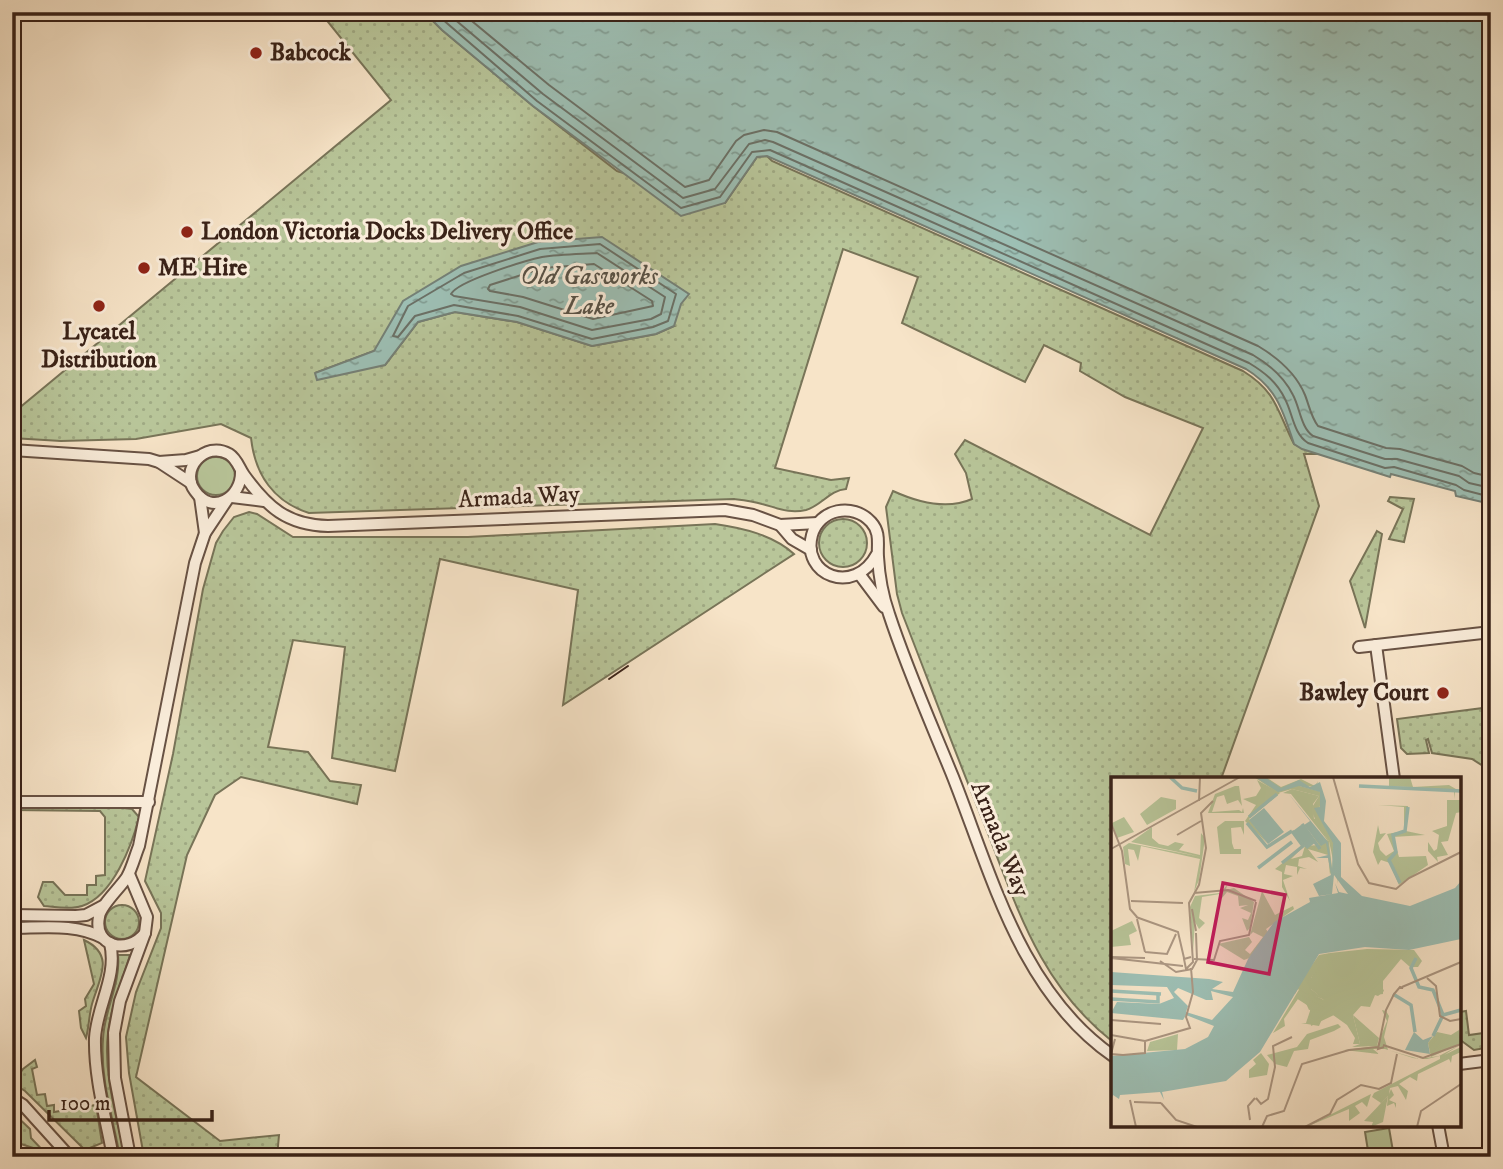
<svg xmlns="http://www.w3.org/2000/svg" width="1503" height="1169" font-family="'IM FELL DW Pica',serif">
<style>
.grass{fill:url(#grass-dots);stroke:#787458;stroke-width:2;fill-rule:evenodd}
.garden{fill:#b8c599;stroke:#787458;stroke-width:2}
.water{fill:url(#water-ripples);stroke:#758076;stroke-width:2}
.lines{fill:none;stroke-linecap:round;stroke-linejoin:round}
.shore{stroke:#6b7066;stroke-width:2}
.minor-casing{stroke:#685244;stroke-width:14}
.minor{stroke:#faeddb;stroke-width:10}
.tram{stroke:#392218;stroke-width:2}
.poi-dot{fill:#8f2418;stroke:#faeddb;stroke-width:2.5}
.labels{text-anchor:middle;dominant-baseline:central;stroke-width:6;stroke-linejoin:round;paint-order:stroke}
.poi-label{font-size:24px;font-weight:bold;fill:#392218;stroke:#faeddb;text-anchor:start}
.street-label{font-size:24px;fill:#392218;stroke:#faeddb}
.water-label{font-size:26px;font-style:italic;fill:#575147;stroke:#faeddb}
.inset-river{fill:none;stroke:#9dbfb4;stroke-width:3.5}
.inset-road{fill:none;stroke:#ab9682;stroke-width:2}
.view{fill:#c2185b;fill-opacity:0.15;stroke:#c2185b;stroke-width:3.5}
.inset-edge{fill:none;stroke:#392218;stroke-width:3.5}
</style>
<defs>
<pattern id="grass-dots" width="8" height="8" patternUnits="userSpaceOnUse" patternTransform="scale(1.75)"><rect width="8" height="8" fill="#b8c599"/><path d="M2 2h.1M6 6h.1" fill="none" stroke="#9fa983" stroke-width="1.8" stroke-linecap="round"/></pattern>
<pattern id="water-ripples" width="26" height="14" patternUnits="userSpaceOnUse" patternTransform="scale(1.75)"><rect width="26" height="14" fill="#9dbfb4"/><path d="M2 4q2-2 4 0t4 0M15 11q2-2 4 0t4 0" fill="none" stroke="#819b91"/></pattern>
</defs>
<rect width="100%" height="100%" fill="#f7e4c8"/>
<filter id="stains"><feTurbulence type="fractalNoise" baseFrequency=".00286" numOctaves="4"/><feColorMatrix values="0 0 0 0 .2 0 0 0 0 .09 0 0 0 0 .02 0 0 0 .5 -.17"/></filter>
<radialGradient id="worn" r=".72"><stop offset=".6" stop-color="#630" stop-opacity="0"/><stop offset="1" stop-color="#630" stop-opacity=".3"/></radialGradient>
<g class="grass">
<path d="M320,12H424L442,30L533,106L617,171L725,203L757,157L767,156L772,161L1243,371C1277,392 1277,411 1294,444L1319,454H1304L1319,506L1221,779H1113V1042C1038,983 1017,906 983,821C955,752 929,682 902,613L897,594L886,507L893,491C917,502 947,510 972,499L966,473L955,454L965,440L1150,535L1203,428L1125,397L1080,371L1081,363L1044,345L1025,382L902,323L918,277L843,249L775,468L831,480L849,478L846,489C830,490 821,506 806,510C789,514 778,508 762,504C753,501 743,500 734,499L309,513C274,502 255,475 251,438L221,424L136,439L61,441L12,438V414L391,100ZM538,242L674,326L656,334L592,346L517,322L455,312L418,322L385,365L315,373L374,351Z"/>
<polygon points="1390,497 1414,499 1404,542 1389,539 1403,509 1388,501"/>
<path d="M249,512L257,514L293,537H468L715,524C743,528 773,535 794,554L563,705L578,590L440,559L395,771L332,758L345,647L293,640L268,747L308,752L330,781L361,785L357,804L241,777L215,795L187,855L136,1077L220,1141L279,1135L277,1157H144L129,1073L126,1037L136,992L161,928V913L145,881L173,754L203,589L216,543L223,531L234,517Z"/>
<circle cx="843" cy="543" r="24"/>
<polygon points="1377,531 1382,534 1365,628 1350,581"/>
<polygon points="1491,707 1491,771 1472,759 1432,753 1428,739 1426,740 1429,753 1407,754 1401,748 1397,719"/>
<path d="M12,807L123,808L132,809L139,817C132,845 113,896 82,906C70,910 56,907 44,906L38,897L43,882H53L65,895H87V885H96V876L105,875V817L100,811L12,810Z"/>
<circle cx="122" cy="922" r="17"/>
<path d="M84,940C116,955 99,979 92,1004C89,1015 89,1027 86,1038L81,1028L79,1011L86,1006L85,999L94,984Z"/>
<path d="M118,955H130C122,981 111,1006 108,1033C103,1074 117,1117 125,1157H120C113,1118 100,1079 103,1039C104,1010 121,984 118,955Z"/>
<polygon points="1466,1011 1469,1035 1491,1032 1491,1047 1474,1050 1459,1039 1459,1012"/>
<polygon points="35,1060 37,1067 32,1069 37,1095 45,1094 47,1106 54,1105 54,1112 96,1105 102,1143 85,1150 25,1091 14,1084 14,1080 23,1069"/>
<polygon points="12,1112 30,1129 31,1138 49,1157 39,1150 12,1141"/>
</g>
<g class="garden">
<circle cx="216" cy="476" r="19"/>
<polygon points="1389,1128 1394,1157 1369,1157 1365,1132"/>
</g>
<g class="water">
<path d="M424,12H1491V504L1456,496L1455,491L1391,474L1390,477L1302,449L1294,444C1283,411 1277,388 1246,369L767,156L757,157L725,203L681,216L533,106L442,30Z"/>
<polygon points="602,237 689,294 681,304 674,326 656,334 592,346 517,322 455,312 418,322 385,365 317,380 315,373 374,351 403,301 461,266 538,242"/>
</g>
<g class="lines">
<g class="shore">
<path d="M434,12L537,101L681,208L720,197L752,152L770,150L1249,363C1264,372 1277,382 1285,399C1293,414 1293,433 1308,443L1385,468L1394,467L1456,485L1464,490L1491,497"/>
<path d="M446,12L543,94L683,198L715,189L749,144L765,140L773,142L1253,355C1270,365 1284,377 1293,395C1300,408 1301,428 1313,436L1385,459H1397L1459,476L1469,483L1491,488"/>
<path d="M461,12L549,85L685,187L709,180L736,141L744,135L764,130L777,132L1258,346C1278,358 1296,373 1305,395C1309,405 1311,417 1318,426L1386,448L1400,449L1462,466L1474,473L1491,477"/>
<polygon points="600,244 676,294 668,321 653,327 592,339 518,316 454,305 415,316 398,337 393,336 408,306 464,273 540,249"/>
<path d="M597,253L665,297L661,314L651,319L592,330L520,307L454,296L451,294C458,281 524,261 542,257C559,254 579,254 597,253Z"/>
<polygon points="594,264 652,301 653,306 593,319 523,297 490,291 488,289 490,285 543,268"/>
</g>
<g class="minor-casing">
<g id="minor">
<polyline points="12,450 149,459 159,462 191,483"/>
<polyline points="159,462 186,460 200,456"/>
<path d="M241,471C242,498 212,516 195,491C179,470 205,440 229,454C237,459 239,468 244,475C267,507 287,525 328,526L725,510L753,515L780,525L792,539L811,550"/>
<polyline points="200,497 205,533"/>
<polyline points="232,497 264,501"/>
<polyline points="780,525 818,523"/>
<path d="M877,554C854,597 801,575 812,535C819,509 853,502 871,522C881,533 877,544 878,557C879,575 883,597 889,614C907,669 931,723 953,777C992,876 1021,992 1113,1056"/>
<polyline points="860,575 884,607"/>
<polyline points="1376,645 1394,779"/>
<polyline points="1359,647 1491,632"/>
<polyline points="12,802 149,802"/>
<polyline points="129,874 147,917 145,933 120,1001 114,1033 115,1078 130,1157"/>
<polyline points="12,915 76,916 86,915 103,906"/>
<path d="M12,928C42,928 76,923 103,938"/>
<path d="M145,933C128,955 93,947 99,917C100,906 120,888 127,877C132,868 135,856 139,846L195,563L205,533L227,500"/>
<path d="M110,943C118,976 97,1005 95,1038C94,1077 106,1119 113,1157"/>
<polyline points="1459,1064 1491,1060"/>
<polyline points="12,1098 23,1105 70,1157"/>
<polyline points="1438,1125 1444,1157"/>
</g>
</g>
<use href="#minor" class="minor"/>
<polyline class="tram" points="609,679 628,666"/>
</g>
<g class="poi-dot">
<circle cx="256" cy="53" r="7"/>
<circle cx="187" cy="232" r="7"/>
<circle cx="144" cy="268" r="7"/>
<circle cx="99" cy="306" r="7"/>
<circle cx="1443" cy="693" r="7"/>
</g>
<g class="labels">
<g class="poi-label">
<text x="270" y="53">Babcock</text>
<text x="201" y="232">London Victoria Docks Delivery Office</text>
<text x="158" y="268">ME Hire</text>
<text x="99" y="332" text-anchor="middle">Lycatel<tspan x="99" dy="28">Distribution</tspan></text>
<text x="1429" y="693" text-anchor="end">Bawley Court</text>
</g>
<g class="street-label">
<text transform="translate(519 497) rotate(-3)">Armada Way</text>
<text transform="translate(1000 839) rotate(68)">Armada Way</text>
</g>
<g class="water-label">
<text x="589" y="276">Old Gasworks<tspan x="589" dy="30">Lake</tspan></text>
</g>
</g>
<g transform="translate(1111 777)">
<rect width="350" height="350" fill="#f7e4c8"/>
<path d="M278,0H299L302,10L338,8L350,15H344L343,22V14L248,9L300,10L278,9ZM146,3L169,16L138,42L157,67L134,44L145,28L132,22L145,19L150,11ZM124,9H128L131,29L127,23L116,27L113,18L106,20L101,35L128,33L131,35L132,31L133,36H97L104,17ZM181,12L208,19L202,27L203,43L218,64L221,92L219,98L217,78L197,72L207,85L198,80L188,82L187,89L196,92L189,91L186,98V90L175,88L173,97L182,99L172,103L179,124L171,110V95L164,92L192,70L180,82L191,79L194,69L208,68L201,58L206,54L217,64L180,17L172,16ZM336,23H350V35L345,36L337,64L330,65L337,78L326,80L327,85L317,74V65L323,74L326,72L328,58L321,54L336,49ZM267,28L297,29L295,54L314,58L282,60L288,80L315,79L317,88L288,108L279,86L270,83L267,88L262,75L267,48L269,57L275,56L267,66L269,73L275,79L283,74L276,57L293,54V30ZM114,44H133V58L130,50L120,51L121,66L123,72H130V77H109L106,50ZM116,108L115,113L123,111L143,125L139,151L136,154L131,141L137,143L140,136L129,131L137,128L128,129L127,119L116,115L111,121L109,117L91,120L88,141L94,146L88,152L84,145L82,175L79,130L84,119L109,116ZM151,114L164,138L182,129L183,132L155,152L158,157L141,180L133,183L107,167L138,160L141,165L134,173L139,177L152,160L142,155L139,158ZM256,172L303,173L311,184L307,190H299L290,182L272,204V217L264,218L259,230L250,229L242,238L249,267H242L244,261L236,248L215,233L208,249L190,246H195L200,231L189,219L173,242L174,249L162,256L189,211L213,223L200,212V201L210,182L219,176ZM271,233L275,234L278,239L273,260L277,273L308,282L328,279L349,268L333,278L350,270V275L341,279L340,286L338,282L307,297L306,304L299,300L288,307L297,314L295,323L287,309L279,311L278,317L280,312L283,318L278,323L285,326V331L283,326L276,329L277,319L264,333L270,326L261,320L263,316L329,282V279L316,282H309L302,281L274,272H262L268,277L233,273L266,269L276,244ZM150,276L158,287L156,298L138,301V293L145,287L142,283ZM260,317L256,330L251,325L244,329L249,336L238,344V332L195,350Z" fill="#b8c599"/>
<path d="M41,50V61L48,67L57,69L64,65L73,67L68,73L89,78L90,56L94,61L88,103L83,115L89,82L30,69L27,84L23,73L17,72L19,89L14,87L12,70L18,66L91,80L20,65ZM263,173L264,181L271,178L268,183L276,196L269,205L273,214L267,219L261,217L266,202L252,187ZM219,176L200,201V212L214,223L188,213L213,225L195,220L212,230L198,233L193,222L186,221L190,215L187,212L184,217V212L208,178ZM242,238L268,261L266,269L241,270L249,267Z" fill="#b8c599"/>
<path d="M143,0H155L170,10L190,2L204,9L207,4L205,10L185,8L211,15L208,35L223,65L227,107L218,64L200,41L204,42L200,32L208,19L181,12L167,16Z" fill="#b8c599"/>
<path d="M50,20L65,23V32L36,48L29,37ZM13,40L23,55L6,61L1,46ZM21,144L26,154L18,158L20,168L0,170V154ZM186,217L214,231L223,238L200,249L199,230L185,221ZM227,247L230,250L223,254L199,263L197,272L183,274L176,290L164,287L156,278L186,270L196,257ZM348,253L350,266L320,280L317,266L326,255L340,258ZM67,257L66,273L36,274L39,265Z" fill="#b8c599"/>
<path d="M277,319L272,345L260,350L262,345L253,344Z" fill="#b8c599"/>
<path d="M144,0L155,1L170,11L188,3L199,10L209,5L215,24L213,44L230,66V100L251,119L299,129L344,111L350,104V162L298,173L254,170L208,177L149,275L115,304L51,315L53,323L49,315L9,318L8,322L2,318L0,323V279L74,272L97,260L103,249L75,238L72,243L0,236L6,225L48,227L63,221L56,210L0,208V195L98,202L112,205L101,212L122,215L137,182L163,145L199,125L198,121L227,116L224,106L228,115L237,117L223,98L221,117L208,119L202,107L220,98L217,81H205L217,78L215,66L210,69L193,48L199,44L177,16L217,65L221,92L222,66L203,31L209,30V15L188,9L167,15ZM67,211L95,223H102L100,214L122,220L101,243L75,235L77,229L63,215ZM153,31L173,55L157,67L138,43ZM190,48L205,65L196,72L182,54ZM303,255L312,263L322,259L317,266L319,277L294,273Z" fill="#9dbfb4" fill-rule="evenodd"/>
<path class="inset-river" d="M59,0L71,11L86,14M248,9L350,14M138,40L166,17M136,46L156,70L181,54M191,47L209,72M171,86L192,69L181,54M147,91L181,65M289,106L278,83L285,75L282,58L294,54L297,30M305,181L300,191L308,210L322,213L332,238M0,214L50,217M282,217L300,228L304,255M0,222L47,225V216M322,259L332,238L350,233M22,286L31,287L36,296V308L30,311M0,299L51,297L81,304L91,283L109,273L130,248L173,174L200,162L247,151L303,149L326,143L350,128"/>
<path class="inset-road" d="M222,0L247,87L258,106L285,112L298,101L350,75M88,24L89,0M0,46L11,74L16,110M66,58L90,44M0,72L129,0M16,110L19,132L26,140M83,116L117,113L145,124M20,124L72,126M81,132L85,154M25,140L67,155L73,181M26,142L34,175M34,175L56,177L65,157M0,180L34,181M80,180L73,182L75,192L82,185L78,126L88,108L95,71L90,36L102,24M0,181L72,189M83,182L103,183L109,164L138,158L145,125M49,184L65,195L81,192L86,183L85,156M316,201L325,209L329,239L339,244L350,242M291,210L350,185M0,243L50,247M0,258L34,264M4,262L0,277L12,278M272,268L312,281L350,267M273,270L267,272L275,233L283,217L289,210L292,211H288M12,278L34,276V264L79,251L75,240L82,215L80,191M145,321L150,327L157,322L164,290L162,269L181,260M19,323L25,350M23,325L50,326M50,326L65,343L86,350M139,343L137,329L144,321M151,350L156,339L173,334L191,287L238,273L267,270M194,350L219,337L226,323L250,308L268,312L280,306L286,277M306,350L310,334L350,307"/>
<path class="view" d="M112,106L174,118L158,197L97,185Z"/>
<rect width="350" height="350" class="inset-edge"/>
</g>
<rect width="1503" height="1169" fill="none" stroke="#f7e4c8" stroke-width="42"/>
<rect x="14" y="14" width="1475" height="1141" fill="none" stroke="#392218" stroke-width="3.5"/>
<rect x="21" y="21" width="1461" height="1127" fill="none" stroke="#392218" stroke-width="2"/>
<path d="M49 1110v10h163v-10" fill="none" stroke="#392218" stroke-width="3.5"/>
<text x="60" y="1110" font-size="21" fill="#392218" stroke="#faeddb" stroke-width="5" paint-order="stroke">100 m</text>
<rect width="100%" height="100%" filter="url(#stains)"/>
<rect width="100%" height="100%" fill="url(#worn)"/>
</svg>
